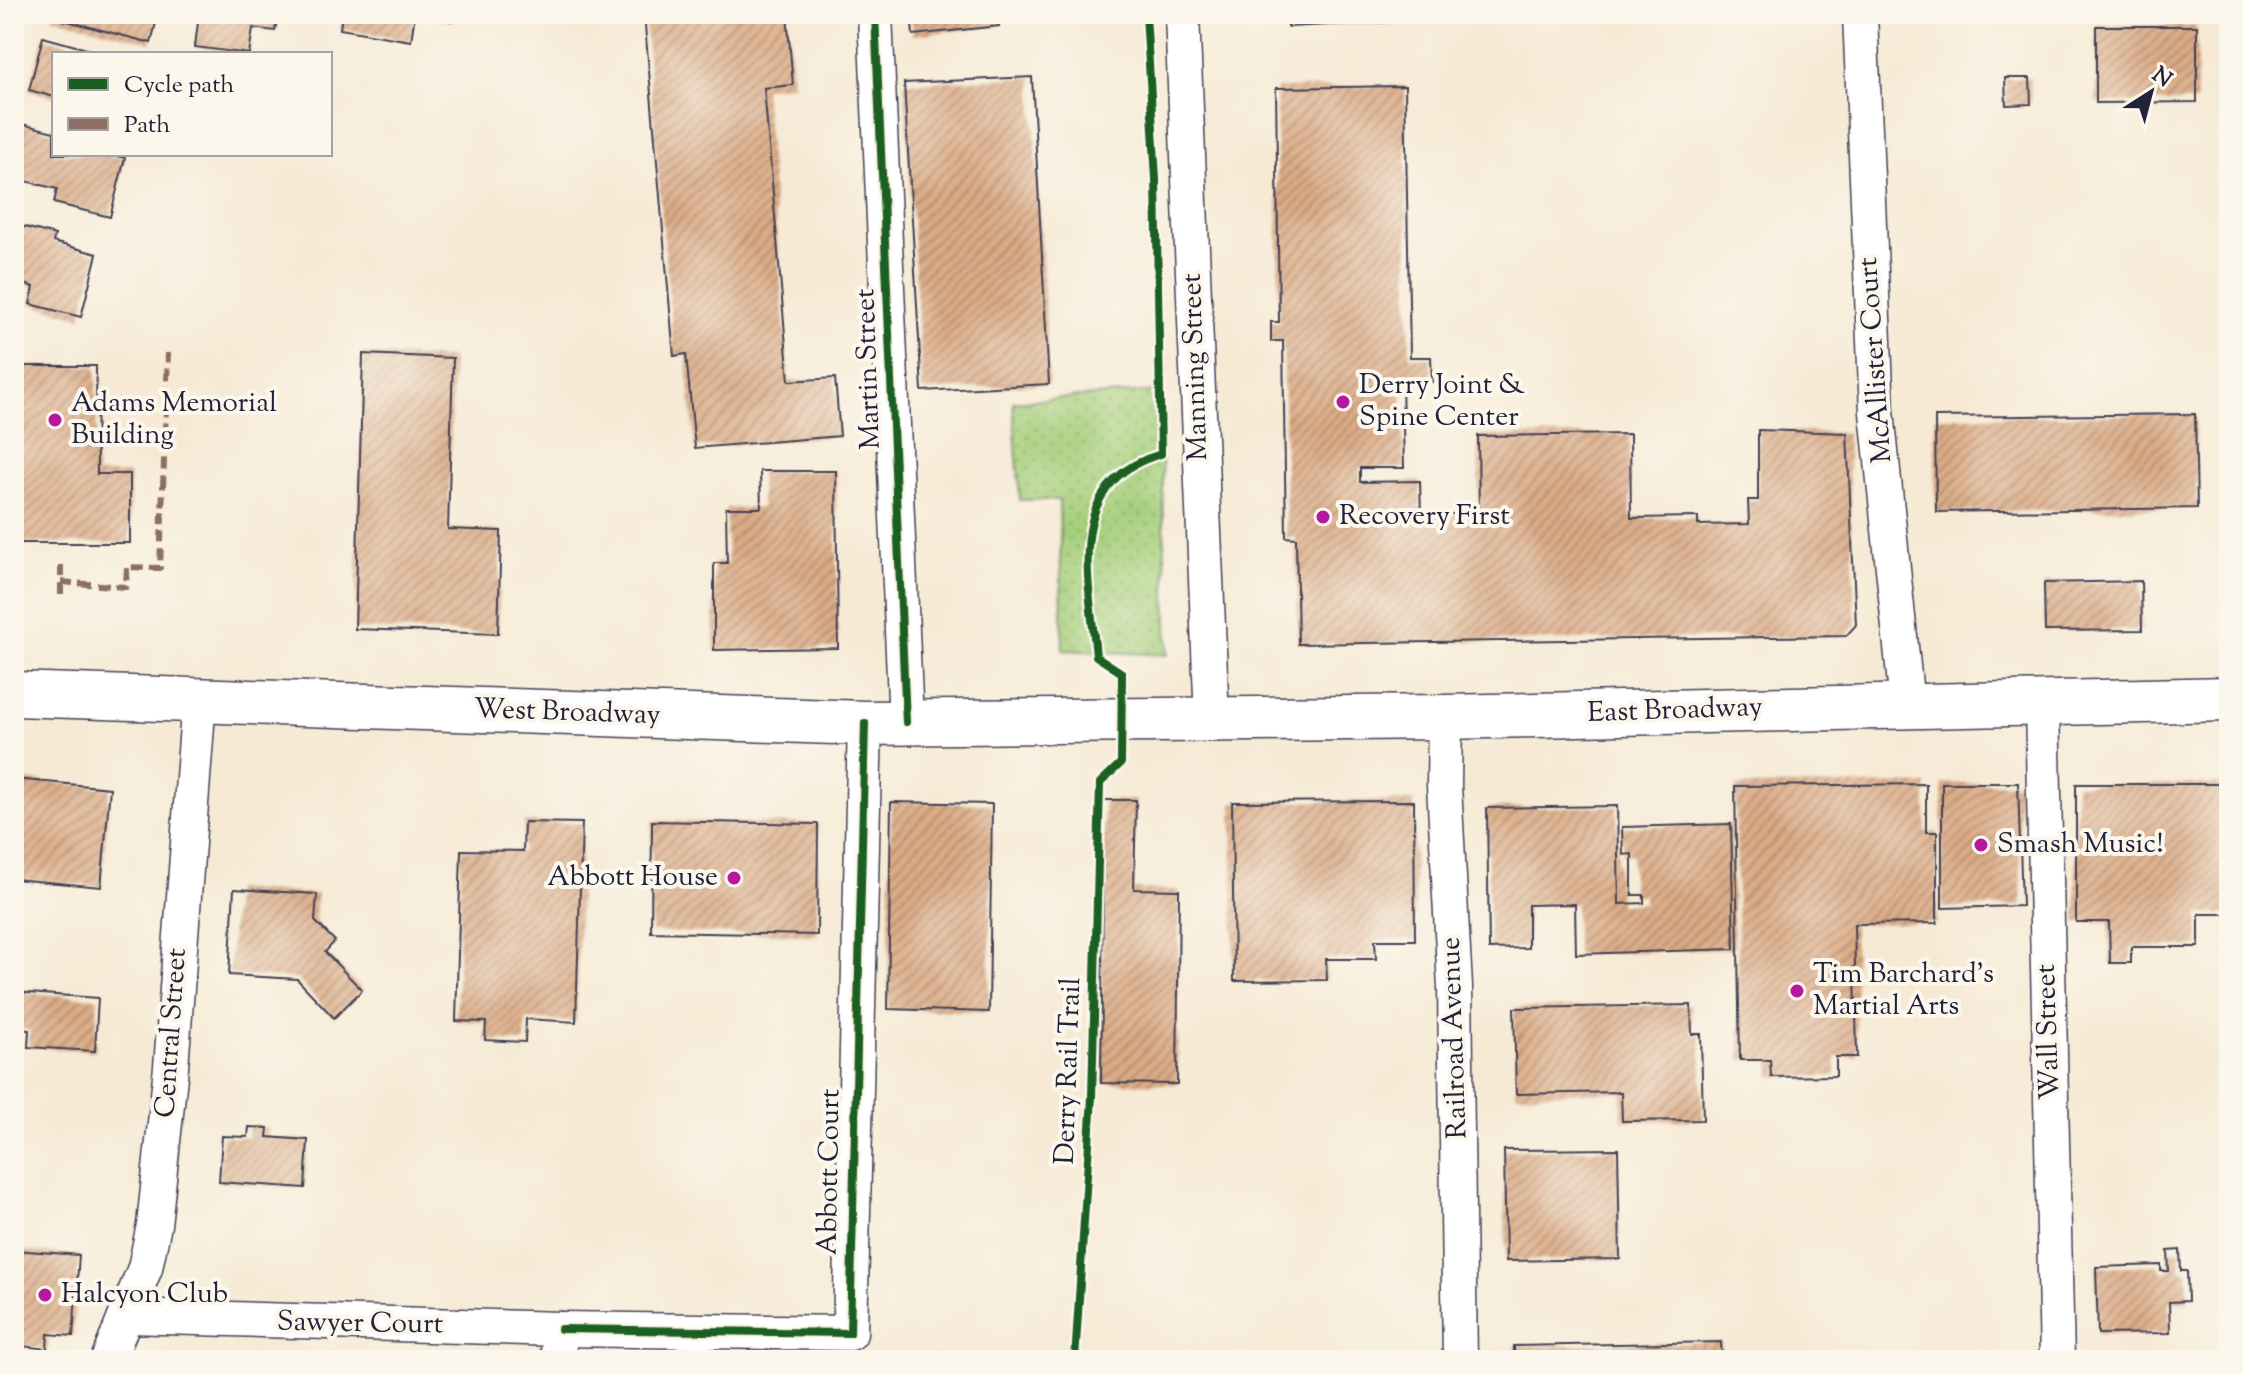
<svg xmlns="http://www.w3.org/2000/svg" width="2243" height="1374" font-family="'Sorts Mill Goudy',serif">
<style>
.grass{fill:url(#grass-dots);stroke:#64785b;stroke-width:2}
.building{fill:url(#building-hatch)}
.lines{fill:none;stroke-linecap:round;stroke-linejoin:round}
.minor-casing{stroke:#424052;stroke-width:37}
.primary-casing{stroke:#424052;stroke-width:47}
.minor{stroke:#fff;stroke-width:34}
.primary{stroke:#fff;stroke-width:44}
.quiet{stroke:#8d6e63;stroke-width:6;stroke-dasharray:12 6;stroke-linecap:butt}
.cycleway-casing{stroke:#fbf7ec;stroke-width:13}
.cycleway{stroke:#1b5e20;stroke-width:8}
.poi-dot{fill:#b5179e;stroke:#fbf7ec;stroke-width:3}
.labels{text-anchor:middle;dominant-baseline:central;stroke-width:8;stroke-linejoin:round;paint-order:stroke}
.street-label{font-size:28px;fill:#22223b;stroke:#fbf7ec}
.poi-label{font-size:28px;fill:#22223b;stroke:#fbf7ec;text-anchor:start}
</style>
<defs>
<pattern id="grass-dots" width="8" height="8" patternUnits="userSpaceOnUse" patternTransform="scale(2)"><rect width="8" height="8" fill="#a6cf7b"/><path d="M2 2h.1M6 6h.1" fill="none" stroke="#8fb16b" stroke-width="1.8" stroke-linecap="round"/></pattern>
<pattern id="building-hatch" width="6" height="6" patternUnits="userSpaceOnUse" patternTransform="scale(2)"><rect width="6" height="6" fill="#dbab86"/><path d="M-1 1l2-2M0 6l6-6M5 7l2-2" fill="none" stroke="#b18b6f"/></pattern>
</defs>
<rect width="100%" height="100%" fill="#fbf7ec"/>
<filter id="ink" filterUnits="userSpaceOnUse"><feTurbulence type="fractalNoise" baseFrequency=".0125" numOctaves="2"/><feDisplacementMap in="SourceGraphic" scale="16" xChannelSelector="R" yChannelSelector="G"/><feConvolveMatrix kernelMatrix="1 2 1 2 8 2 1 2 1" color-interpolation-filters="sRGB"/></filter>
<filter id="wash" filterUnits="userSpaceOnUse"><feTurbulence type="fractalNoise" baseFrequency=".006" numOctaves="4" result="noise"/><feDisplacementMap in="SourceGraphic" scale="32" xChannelSelector="R" yChannelSelector="G"/><feGaussianBlur stdDeviation="1.8" result="paint"/><feColorMatrix in="noise" values="0 0 0 0 0 0 0 0 0 0 0 0 0 0 0 0 0 1.4 0 .05"/><feComposite in="paint" operator="in"/></filter>
<g filter="url(#wash)">
<rect width="100%" height="100%" fill="#f6ead5"/>
<polygon class="grass" points="1160,391 1168,655 1063,650 1059,500 1020,500 1013,402"/>
<g id="blocks">
<g class="building">
<polygon points="53,14 158,14 151,43 52,17"/>
<polygon points="199,14 278,14 275,31 253,28 249,54 195,47"/>
<polygon points="342,14 415,14 411,41 340,29"/>
<polygon points="419,14 453,14 452,21"/>
<polygon points="644,14 787,14 793,85 764,88 789,381 835,378 840,436 695,448 686,354 674,356"/>
<polygon points="911,14 997,14 999,26 913,35"/>
<polygon points="1288,14 1432,14 1433,20 1288,27"/>
<polygon points="2096,26 2197,26 2197,102 2096,103"/>
<polygon points="43,37 101,53 54,54 54,97 29,90"/>
<polygon points="1032,77 1049,384 922,391 904,83"/>
<polygon points="2005,78 2030,78 2031,104 2006,105"/>
<polygon points="1405,86 1410,357 1431,357 1432,382 1402,382 1404,468 1360,468 1360,482 1420,481 1421,514 1479,514 1478,436 1630,434 1631,518 1698,517 1698,525 1749,524 1748,500 1758,500 1758,430 1847,433 1856,625 1846,636 1298,644 1296,538 1286,537 1283,341 1271,341 1271,322 1279,322 1276,88"/>
<polygon points="18,123 54,132 54,154 108,154 125,158 110,217 54,203 57,189 14,178"/>
<polygon points="14,224 55,235 53,242 97,254 81,317 30,304 34,287 14,281"/>
<polygon points="363,354 453,358 448,529 501,531 498,634 355,629"/>
<polygon points="14,366 96,366 97,474 130,474 130,543 14,543"/>
<polygon points="2195,414 2197,508 1936,512 1935,417"/>
<polygon points="760,471 836,471 838,648 714,650 714,563 727,563 726,508 761,508"/>
<polygon points="2141,581 2142,630 2045,631 2044,583"/>
<polygon points="14,779 110,788 101,887 14,879"/>
<polygon points="1942,783 2018,783 2022,906 1942,908"/>
<polygon points="1926,784 1926,832 1937,832 1937,923 1854,924 1857,1057 1836,1057 1836,1076 1771,1077 1770,1060 1740,1060 1735,786"/>
<polygon points="2076,784 2229,784 2229,914 2199,914 2199,947 2131,947 2131,963 2110,963 2109,922 2076,922"/>
<polygon points="1104,800 1136,800 1134,889 1179,890 1177,1084 1101,1083"/>
<polygon points="1414,801 1415,940 1375,940 1376,959 1326,959 1327,980 1234,981 1232,802"/>
<polygon points="891,802 992,804 989,1012 888,1009"/>
<polygon points="1617,806 1619,904 1644,903 1644,895 1632,895 1632,854 1623,855 1622,827 1731,824 1734,949 1576,954 1575,904 1528,905 1528,948 1489,949 1487,808"/>
<polygon points="652,821 818,824 817,935 651,932"/>
<polygon points="524,822 582,823 576,1022 526,1019 525,1042 485,1040 486,1022 456,1021 461,850 523,851"/>
<polygon points="234,889 317,894 315,921 335,941 325,952 362,990 334,1018 297,979 229,975"/>
<polygon points="14,992 98,998 95,1051 28,1047 29,1030 14,1029"/>
<polygon points="1691,1005 1692,1034 1701,1034 1703,1120 1622,1121 1621,1092 1516,1094 1514,1008"/>
<polygon points="249,1127 268,1128 267,1137 308,1140 305,1188 219,1182 222,1136 248,1137"/>
<polygon points="1618,1149 1620,1259 1506,1261 1504,1150"/>
<polygon points="14,1250 79,1255 73,1336 48,1334 47,1349 22,1346 21,1360 14,1360"/>
<polygon points="2180,1250 2181,1271 2187,1271 2188,1301 2169,1302 2170,1333 2098,1334 2096,1267 2161,1265 2161,1271 2169,1271 2168,1251"/>
<polygon points="1721,1342 1722,1360 1514,1360 1514,1346"/>
</g>
</g>
</g>
<g filter="url(#ink)">
<use href="#blocks" fill-opacity="0" stroke="#424052" stroke-width="2"/>
<g class="lines">
<g class="minor-casing">
<g id="minor">
<polyline points="875,14 906,722"/>
<polyline points="1182,14 1212,720"/>
<polyline points="1860,14 1877,412 1907,705"/>
<polyline points="2042,705 2057,1360"/>
<polyline points="1445,717 1444,786 1455,987 1460,1360"/>
<polyline points="128,1316 561,1329 557,1360"/>
<polyline points="561,1329 850,1333 865,723"/>
<polyline points="108,1360 145,1268 154,1225 171,1067 199,699"/>
</g>
</g>
<g class="primary-casing">
<polyline id="primary" points="14,694 865,723 1445,717 2229,699"/>
</g>
<use href="#minor" class="minor"/>
<use href="#primary" class="primary"/>
<g class="quiet">
<polyline points="61,582 126,587 127,567 160,568 168,353"/>
<polyline points="61,595 61,565"/>
</g>
<g class="cycleway-casing">
<g id="cycleway">
<polyline points="875,14 906,722"/>
<polyline points="561,1329 850,1333 865,723"/>
<path d="M1075,1360L1092,1097L1100,783L1121,763L1122,673L1096,656C1089,577 1063,482 1161,454L1156,179L1146,14"/>
</g>
</g>
<use href="#cycleway" class="cycleway"/>
</g>
</g>
<g class="poi-dot">
<circle cx="1343" cy="402" r="8"/>
<circle cx="55" cy="420" r="8"/>
<circle cx="1323" cy="517" r="8"/>
<circle cx="1981" cy="845" r="8"/>
<circle cx="734" cy="878" r="8"/>
<circle cx="1797" cy="991" r="8"/>
<circle cx="45" cy="1295" r="8"/>
</g>
<g class="labels">
<g class="street-label">
<text transform="translate(1876 360) rotate(-94)">McAllister Court</text>
<text transform="translate(1196 367) rotate(-92)">Manning Street</text>
<text transform="translate(869 369) rotate(-92)">Martin Street</text>
<text transform="translate(1675 711) rotate(-2)">East Broadway</text>
<text transform="translate(567 713) rotate(2)">West Broadway</text>
<text transform="translate(2049 1032) rotate(-92)">Wall Street</text>
<text transform="translate(172 1033) rotate(-86)">Central Street</text>
<text transform="translate(1455 1038) rotate(-92)">Railroad Avenue</text>
<text transform="translate(1069 1071) rotate(-88)">Derry Rail Trail</text>
<text transform="translate(830 1172) rotate(-89)">Abbott Court</text>
<text transform="translate(360 1324) rotate(1)">Sawyer Court</text>
</g>
<g class="poi-label">
<text x="1359" y="386">Derry Joint &amp;<tspan x="1359" dy="32">Spine Center</tspan></text>
<text x="71" y="404">Adams Memorial<tspan x="71" dy="32">Building</tspan></text>
<text x="1339" y="517">Recovery First</text>
<text x="1997" y="845">Smash Music!</text>
<text x="718" y="878" text-anchor="end">Abbott House</text>
<text x="1813" y="975">Tim Barchard's<tspan x="1813" dy="32">Martial Arts</tspan></text>
<text x="61" y="1295">Halcyon Club</text>
</g>
</g>
<rect width="2243" height="1374" fill="none" stroke="#fbf7ec" stroke-width="48"/>
<rect x="52" y="52" width="280" height="104" fill="#fbf7ec" stroke="#a4a2a5" stroke-width="2"/>
<rect x="68" y="78" width="40" height="12" fill="#1b5e20" stroke="#a4a2a5" stroke-width="2"/>
<text x="124" y="92" font-size="24" fill="#22223b">Cycle path</text>
<rect x="68" y="118" width="40" height="12" fill="#8d6e63" stroke="#a4a2a5" stroke-width="2"/>
<text x="124" y="132" font-size="24" fill="#22223b">Path</text>
<g transform="translate(2151 92) rotate(36)" stroke="#fbf7ec" stroke-width="6" paint-order="stroke">
<path d="M0-6L14 30L0 20L-14 30Z" fill="#22223b"/>
<text y="-12" font-size="22" font-weight="bold" text-anchor="middle" fill="#22223b">N</text>
</g>
</svg>
